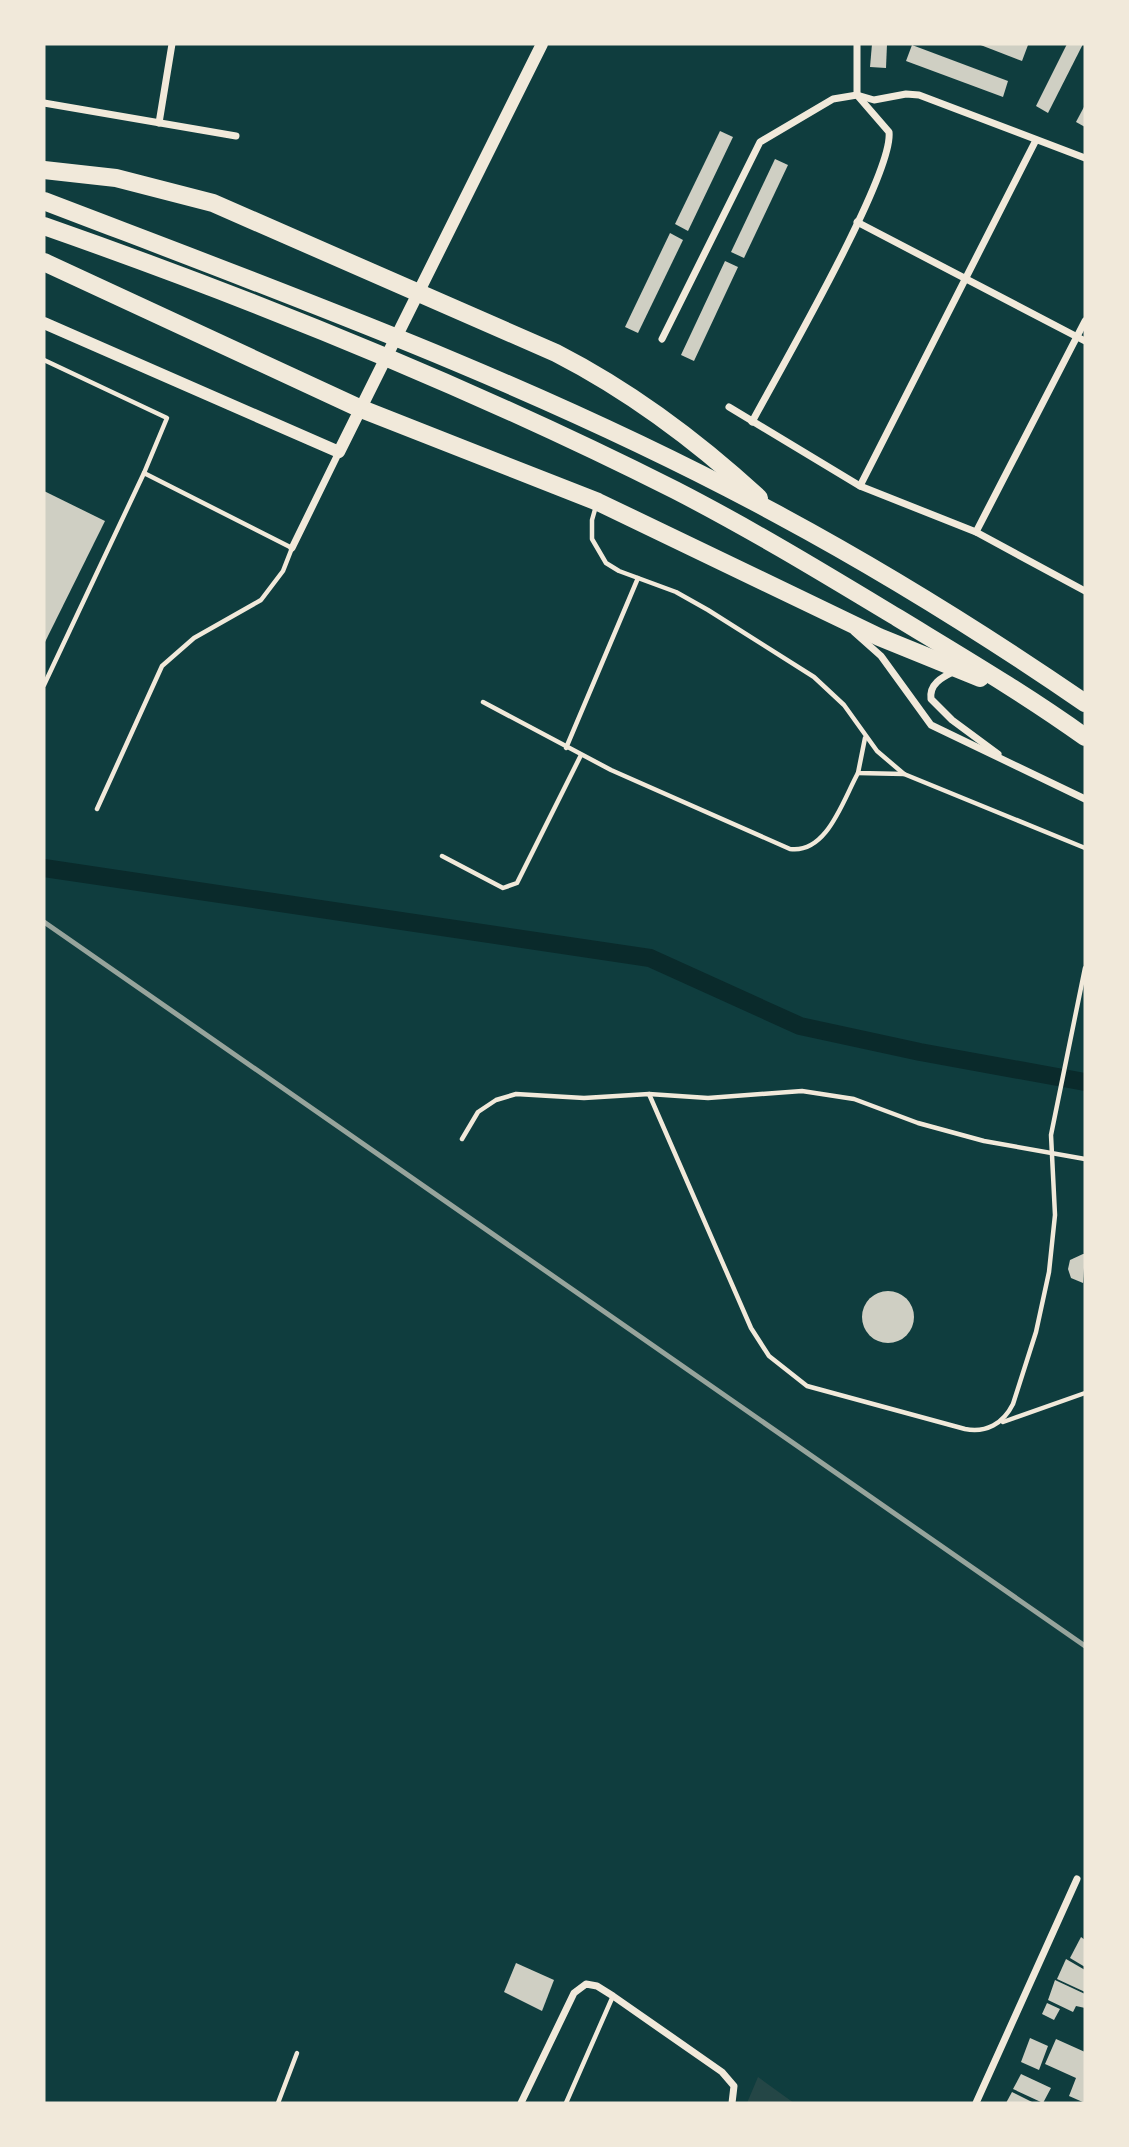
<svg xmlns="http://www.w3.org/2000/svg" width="1129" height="2147" font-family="'Asap Condensed',sans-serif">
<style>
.green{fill:#244646}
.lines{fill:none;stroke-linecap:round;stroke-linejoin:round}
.canal{stroke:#0a2a2b;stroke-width:18}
.building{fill:#cfcfc3}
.service{stroke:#f1e9da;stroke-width:4.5}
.minor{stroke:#f1e9da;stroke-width:7}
.secondary{stroke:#f1e9da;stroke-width:12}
.motorway{stroke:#f1e9da;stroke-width:18}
.rail{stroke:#97a49c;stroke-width:5}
</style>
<rect width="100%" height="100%" fill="#0f3d3e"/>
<polygon class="green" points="758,2077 794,2103 747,2103"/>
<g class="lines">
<polyline class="canal" points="44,868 650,958 800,1026 920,1052 1085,1082"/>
</g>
<g class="building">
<polygon points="872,44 887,44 886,68 870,67"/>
<polygon points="978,44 1024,44 1028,45 1022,61"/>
<polygon points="1067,44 1083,44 1048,113 1036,106"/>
<polygon points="912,45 1008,81 1003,97 906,61"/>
<polygon points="1085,105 1085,127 1076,122"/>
<polygon points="720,131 733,137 688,231 675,224"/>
<polygon points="775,159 788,165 744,258 731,252"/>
<polygon points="670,233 683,240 638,333 625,327"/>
<polygon points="725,261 738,267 694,361 681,355"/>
<polygon points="44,491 105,521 44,644"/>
<polygon points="1083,1254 1085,1254 1083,1283 1071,1278 1068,1269 1070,1260"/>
<circle cx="888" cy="1317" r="26"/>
<polygon points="1081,1937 1085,1940 1085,1967 1070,1958"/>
<polygon points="1066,1959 1085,1970 1085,1992 1057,1979"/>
<polygon points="516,1963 554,1980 542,2011 504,1992"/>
<polygon points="1055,1980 1085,1994 1085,2008 1076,2006 1073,2012 1048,2000"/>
<polygon points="1047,2003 1060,2009 1054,2020 1042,2014"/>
<polygon points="1030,2038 1048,2046 1039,2070 1021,2062"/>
<polygon points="1056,2039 1085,2052 1085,2103 1069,2096 1076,2078 1045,2064"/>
<polygon points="1021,2074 1051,2088 1043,2103 1013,2089"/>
<polygon points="1012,2092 1034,2103 1006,2103"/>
</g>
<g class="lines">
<g class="service">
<polyline points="44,360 167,418 144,473"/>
<polyline points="596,506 592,520 592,539 606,563 619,571 676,592 708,610 814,677 844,705 877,751 904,774 1085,848"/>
<polyline points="44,685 144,473 292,548 283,571 261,600 194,638 162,666 97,809"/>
<path d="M483,702L611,770L790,849C827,854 843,800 858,773"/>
<polyline points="865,738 858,773 904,774"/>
<polyline points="566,748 638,578"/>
<polyline points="442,856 503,888 517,883 581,755"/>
<path d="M649,1094L751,1328L769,1356L807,1386L965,1429C986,1433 1003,1424 1013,1404L1036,1332L1049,1272L1055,1215L1051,1135L1085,968"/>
<polyline points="462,1139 478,1112 496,1100 516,1094 584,1098 649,1094 708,1098 802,1091 854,1099 918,1123 984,1141 1085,1159"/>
<polyline points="1003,1422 1085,1393"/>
<polyline points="278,2103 297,2053"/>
<polyline points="566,2103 613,1996"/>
</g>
<g class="minor">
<polyline points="44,103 236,136"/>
<polyline points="159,123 172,44"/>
<polyline points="857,222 1085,341"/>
<polyline points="662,339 760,142 833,99 857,95 874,100 906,94 919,95 1085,158"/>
<polyline points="729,407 860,486 976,532 1085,591"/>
<path d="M752,422C778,373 894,174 889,132L857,95V44"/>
<polyline points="860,486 1036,140"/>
<polyline points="976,532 1085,321"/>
<polyline points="292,548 339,452"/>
<polyline points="854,632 881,656 931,725 1085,799"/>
<path d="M955,671C943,677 929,683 931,699L952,720L998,754"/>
<polyline points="521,2103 574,1993 586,1984 597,1986 613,1996 722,2072 734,2086 732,2103"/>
<polyline points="976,2103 1077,1879"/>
</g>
<polyline class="secondary" points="44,323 339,452 542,44"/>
<g class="motorway">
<path d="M44,170L116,178L213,203L556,353C632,392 696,440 759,498"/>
<path d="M44,201C292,296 543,387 777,514C883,571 986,635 1085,703"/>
<path d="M44,226C258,301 472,388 675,490C751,529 825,574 898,618C962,657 1025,694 1085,737"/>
<polyline points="44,262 359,408 598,502 879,637 980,678"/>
</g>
<polyline class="rail" points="44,922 1085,1646"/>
</g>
<rect width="1129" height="2147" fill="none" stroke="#f1e9da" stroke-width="91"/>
</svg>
